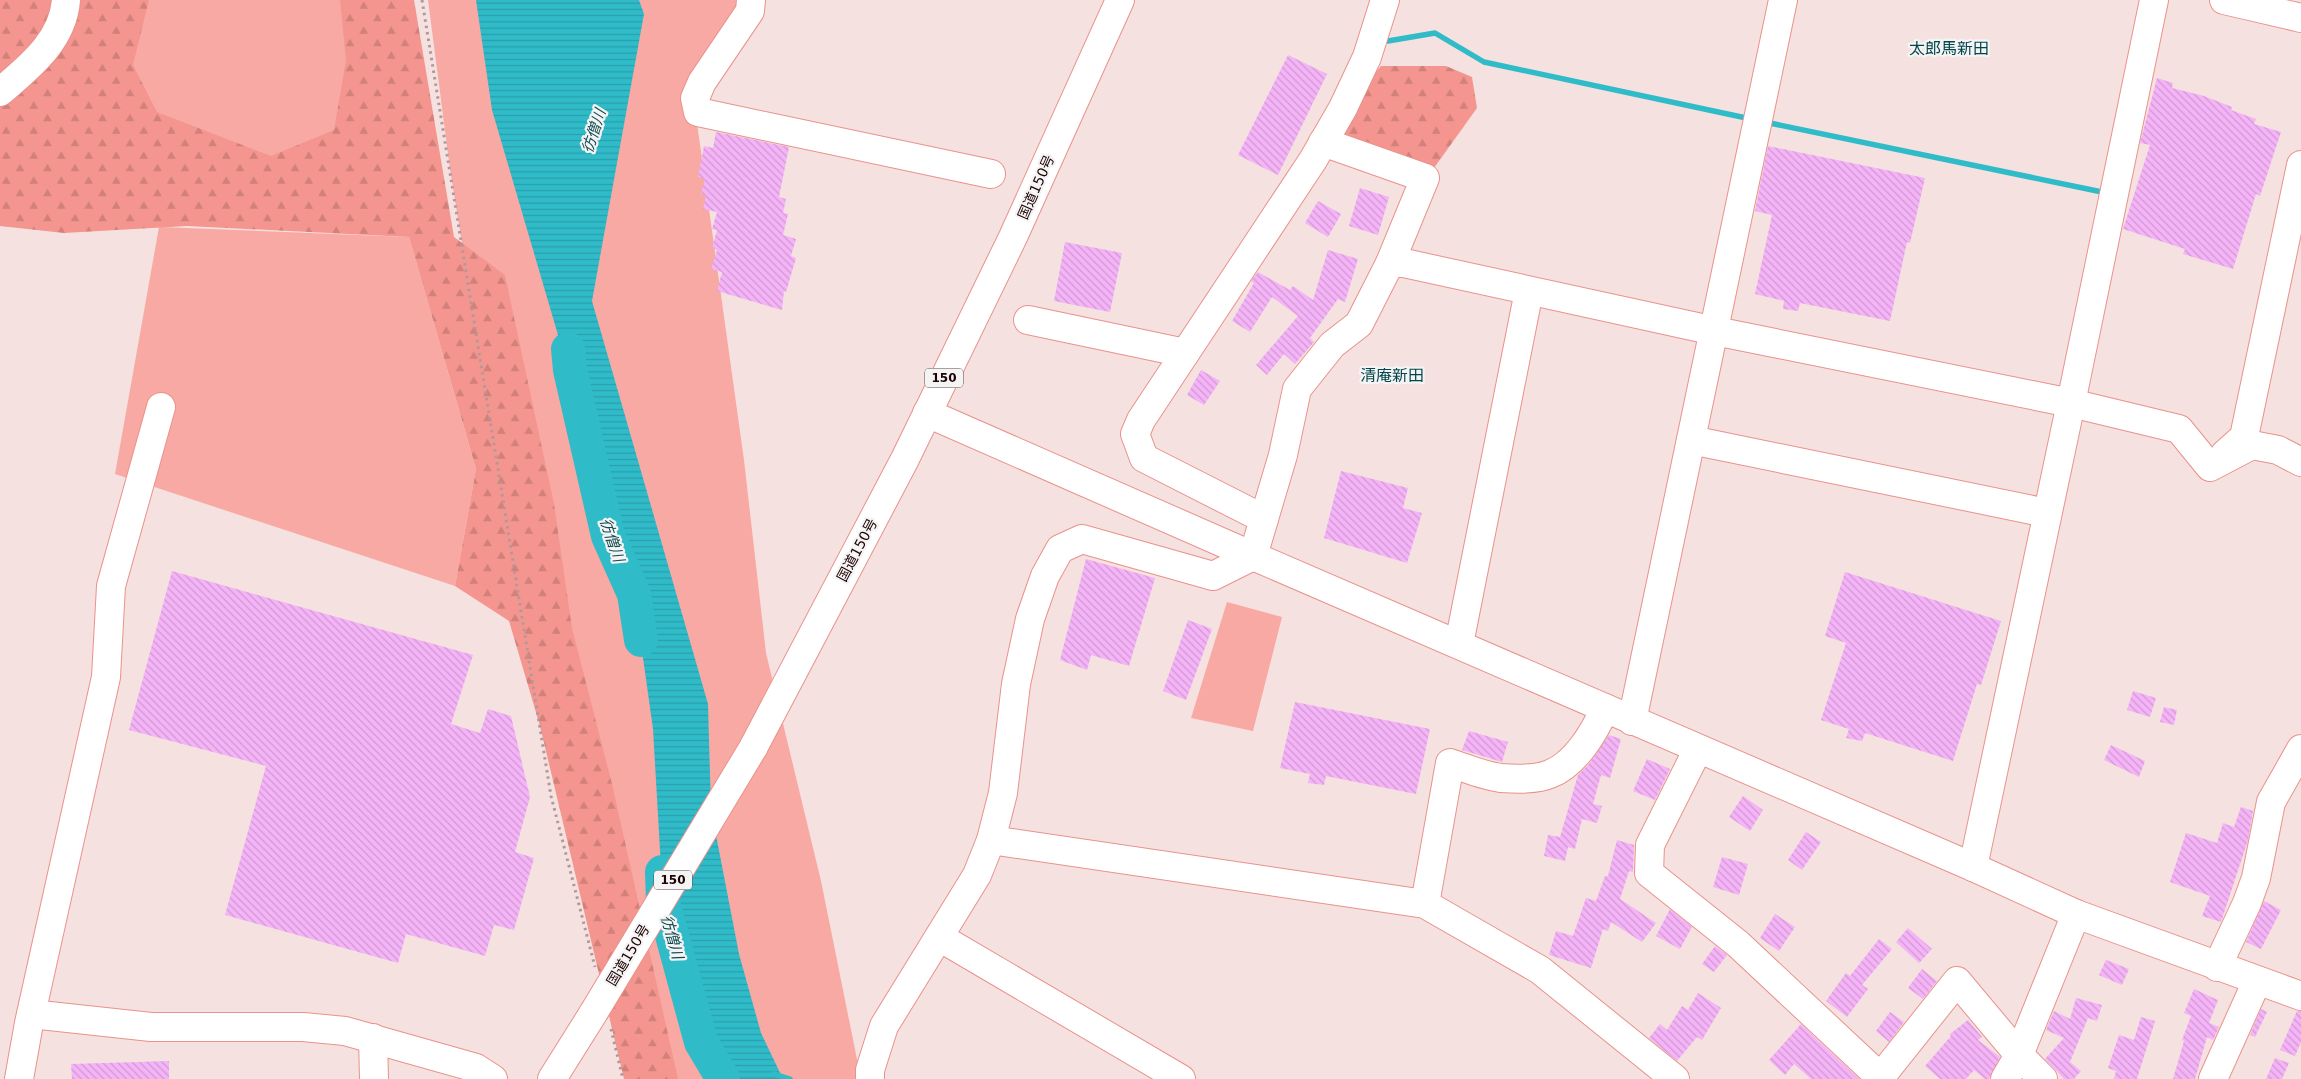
<svg xmlns="http://www.w3.org/2000/svg" width="2301" height="1079" font-family="'DejaVu Sans','Noto Sans JP',sans-serif">
<style>
.green{fill:#f9a9a3}
.forest{fill:url(#forest-firs)}
.water{fill:url(#water-rules)}
.lines{fill:none;stroke-linecap:round;stroke-linejoin:round}
.stream{stroke:#30bbc9;stroke-width:5.5}
.river{stroke:#30bbc9;stroke-width:34}
.building{fill:url(#building-back-hatch)}
.minor-casing{stroke:#e9928b;stroke-width:30}
.highway-casing{stroke:#e9928b;stroke-width:30}
.path{stroke:#b09998;stroke-width:3;stroke-dasharray:2.5 4;stroke-linecap:butt}
.minor{stroke:#fff;stroke-width:28}
.highway{stroke:#fff;stroke-width:28}
.highway-bridge-casing{stroke:#e9928b;stroke-width:30;stroke-linecap:butt}
.highway-bridge{stroke:#fff;stroke-width:28}
.labels{text-anchor:middle;dominant-baseline:central;stroke-width:4.5;stroke-linejoin:round;paint-order:stroke}
.shield{fill:#f4f4f4;stroke:#5f4b4b;stroke-width:1}
.shield-label{font-size:12px;font-weight:bold;fill:#1f0203}
.street-label{font-size:14px;fill:#1f0203;stroke:#f4f4f4}
.water-label{font-size:15px;font-style:italic;fill:#124b51;stroke:#f4f4f4}
.quarter-label{font-size:16px;fill:#03454b;stroke:#f4f4f4}
</style>
<defs>
<pattern id="forest-firs" width="22" height="20" patternUnits="userSpaceOnUse" patternTransform="scale(1.25)"><rect width="22" height="20" fill="#f4968f"/><path d="M5 1l3.5 6h-7zM16 11l3.5 6h-7z" fill="#d1807a"/></pattern>
<pattern id="water-rules" width="6" height="5" patternUnits="userSpaceOnUse" patternTransform="scale(1.25)"><rect width="6" height="5" fill="#30bbc9"/><path d="M0 2.5h6" fill="none" stroke="#2a9fab"/></pattern>
<pattern id="building-back-hatch" width="6" height="6" patternUnits="userSpaceOnUse" patternTransform="scale(1.25)"><rect width="6" height="6" fill="#f4b4f7"/><path d="M-1 5l2 2M0 0l6 6M5-1l2 2" fill="none" stroke="#d199d2"/></pattern>
</defs>
<rect width="100%" height="100%" fill="#f5e1df"/>
<g class="green">
<polygon points="0,0 376,0 387,211 161,227 409,237 476,469 455,586 115,474 159,227"/>
<polygon points="428,0 744,0 696,116 744,460 766,653 821,881 861,1079 633,1079 540,726 450,169"/>
<polygon points="1227,602 1282,617 1253,731 1191,718"/>
</g>
<g class="forest">
<polygon points="0,0 149,0 133,65 157,112 271,156 334,130 346,60 340,0 414,0 454,237 505,275 554,504 572,628 612,784 678,1079 624,1079 540,726 509,621 455,586 476,469 409,237 187,226 64,233 0,226"/>
<polygon points="1381,66 1446,66 1472,77 1477,108 1434,168 1323,142 1343,108"/>
</g>
<polygon class="water" points="476,0 639,0 644,14 592,301 708,704 711,809 739,954 761,1033 783,1079 728,1079 663,902 653,729 634,594 492,110"/>
<g class="lines">
<g class="stream">
<polyline points="1388,41 1435,33 1484,62 1751,119"/>
<polyline points="1765,122 2102,192 2103,188"/>
<polyline points="710,1056 727,1061"/>
<polyline points="774,1074 790,1079"/>
</g>
<g class="river">
<polyline points="568,349 570,370 608,536 634,594 641,640"/>
<polyline points="662,872 663,902 701,1042 723,1079"/>
</g>
</g>
<g class="building">
<polygon points="1288,55 1327,74 1278,175 1238,155"/>
<polygon points="2157,78 2173,83 2172,88 2204,96 2232,107 2231,110 2256,119 2254,124 2281,132 2260,196 2256,194 2233,269 2183,254 2185,249 2123,229 2150,145 2140,143"/>
<polygon points="716,132 789,147 779,197 786,199 783,213 788,214 783,235 796,239 791,256 796,258 786,292 784,291 782,310 717,291 722,272 711,269 717,250 712,248 717,230 712,229 717,212 703,209 706,195 701,194 705,179 698,177 704,146 713,148"/>
<polygon points="1768,146 1925,178 1910,243 1907,242 1890,321 1800,303 1798,311 1783,309 1784,301 1755,294 1772,215 1755,211"/>
<polygon points="1360,188 1389,197 1378,235 1349,226"/>
<polygon points="1318,201 1341,214 1328,237 1305,223"/>
<polygon points="1065,242 1122,253 1110,312 1054,301"/>
<polygon points="1328,250 1358,259 1345,302 1338,299 1310,338 1314,342 1295,364 1284,354 1267,375 1256,365 1298,316 1272,297 1250,332 1232,321 1254,283 1251,281 1258,272 1290,290 1293,286 1313,300"/>
<polygon points="1201,370 1220,381 1204,405 1187,395"/>
<polygon points="1341,471 1408,488 1403,508 1422,513 1407,563 1324,538"/>
<polygon points="1086,559 1155,578 1129,666 1091,655 1087,670 1060,660"/>
<polygon points="172,571 473,655 451,724 480,733 488,709 511,716 530,797 515,852 534,858 514,930 494,925 485,956 406,934 398,963 225,915 266,766 129,730"/>
<polygon points="1845,572 2001,621 1981,685 1977,684 1953,761 1865,733 1862,741 1846,738 1849,729 1821,720 1846,643 1825,636"/>
<polygon points="1188,620 1212,629 1186,700 1163,691"/>
<polygon points="2133,691 2156,698 2150,717 2127,710"/>
<polygon points="1295,702 1430,729 1416,794 1326,776 1324,785 1308,783 1310,774 1280,768"/>
<polygon points="2164,707 2177,710 2174,725 2160,722"/>
<polygon points="1469,731 1508,742 1502,762 1462,750"/>
<polygon points="1609,735 1621,739 1610,778 1601,775 1593,804 1602,806 1597,823 1582,819 1575,849 1568,847 1565,861 1544,856 1548,835 1560,837 1578,775 1589,764"/>
<polygon points="2111,745 2145,761 2139,777 2104,760"/>
<polygon points="1647,759 1670,769 1655,800 1633,791"/>
<polygon points="1743,796 1763,810 1750,831 1729,817"/>
<polygon points="2241,807 2253,811 2248,840 2221,922 2202,916 2210,896 2170,882 2186,833 2217,843 2223,823 2234,827"/>
<polygon points="1806,832 1821,842 1802,870 1788,860"/>
<polygon points="1617,840 1634,845 1633,872 1629,871 1620,899 1656,923 1642,942 1611,922 1608,931 1603,929 1591,968 1549,955 1556,931 1573,936 1586,898 1596,901 1605,876 1608,876"/>
<polygon points="1722,857 1748,864 1739,895 1713,887"/>
<polygon points="2264,901 2281,910 2261,949 2246,942"/>
<polygon points="1670,909 1692,927 1680,949 1656,936"/>
<polygon points="1775,914 1795,927 1779,951 1760,938"/>
<polygon points="1908,928 1932,949 1919,963 1896,942"/>
<polygon points="1879,939 1892,949 1862,985 1868,989 1847,1017 1826,1001 1846,973 1850,976"/>
<polygon points="1715,946 1727,955 1714,972 1702,964"/>
<polygon points="2106,960 2129,969 2122,985 2099,975"/>
<polygon points="1922,969 1937,981 1923,999 1908,988"/>
<polygon points="2194,989 2218,1000 2209,1023 2219,1027 2213,1040 2207,1037 2195,1079 2173,1079 2184,1041 2182,1040 2191,1016 2184,1013"/>
<polygon points="1698,993 1721,1008 1702,1040 1697,1037 1677,1061 1649,1038 1660,1024 1667,1030 1682,1006 1688,1010"/>
<polygon points="2076,998 2102,1005 2097,1021 2088,1018 2070,1062 2081,1071 2074,1079 2064,1079 2045,1059 2064,1038 2046,1030 2054,1011 2070,1019"/>
<polygon points="2261,1009 2267,1012 2255,1037 2250,1035"/>
<polygon points="2297,1011 2301,1011 2301,1042 2295,1056 2280,1050"/>
<polygon points="1890,1012 1904,1022 1889,1042 1876,1031"/>
<polygon points="2141,1017 2155,1021 2137,1079 2114,1079 2116,1071 2108,1068 2119,1035 2134,1040"/>
<polygon points="1968,1020 1982,1037 1978,1040 2000,1057 1989,1079 1985,1079 1974,1070 1966,1079 1940,1079 1925,1066 1951,1036 1950,1034"/>
<polygon points="1801,1024 1804,1027 1859,1079 1811,1079 1794,1064 1785,1075 1769,1060"/>
<polygon points="2275,1058 2289,1063 2282,1079 2266,1079"/>
<polygon points="169,1061 169,1079 72,1079 71,1064"/>
</g>
<g class="lines">
<g class="minor-casing">
<g id="minor">
<polyline points="751,0 750,11 702,82 695,98 698,112 991,174"/>
<polyline points="2224,0 2301,18"/>
<path d="M0,92C29,67 63,41 66,0"/>
<polyline points="1390,263 1404,263 1715,331 2071,403 2179,429 2210,467 2252,445 2278,450 2301,462"/>
<polyline points="1028,320 1185,353"/>
<polyline points="927,413 1253,556 1973,867 2076,914 2301,996"/>
<polyline points="1691,440 2047,513"/>
<polyline points="2225,454 2244,437 2301,165"/>
<polyline points="1264,519 1144,458 1135,434 1141,420 1313,160 1343,108 1367,57 1385,0"/>
<polyline points="1459,644 1529,291"/>
<polyline points="1632,721 1783,0"/>
<polyline points="1698,749 1650,845 1649,873 1738,944 1880,1077"/>
<polyline points="991,840 1425,904 1540,970 1675,1079"/>
<polyline points="1973,867 2071,403 2154,0"/>
<path d="M1425,904L1450,763C1466,768 1484,776 1501,778C1516,779 1536,780 1550,774C1576,764 1595,731 1605,708"/>
<polyline points="939,937 1181,1079"/>
<polyline points="2217,967 2247,903 2256,878 2271,802 2301,749"/>
<polyline points="31,1014 151,1027 303,1027 345,1031 476,1068 493,1079"/>
<polyline points="373,1038 374,1079"/>
<polyline points="19,1079 29,1023 106,677 111,586 161,407"/>
<polyline points="870,1079 870,1070 884,1026 977,875 991,840 1003,793 1016,684 1030,619 1045,576 1060,549 1082,539 1213,576 1253,556 1283,455 1297,389 1332,345 1359,324 1390,263 1425,178 1323,142"/>
<polyline points="1879,1079 1957,981 2019,1055 2043,1079"/>
<polyline points="2005,1079 2019,1055 2076,914"/>
<polyline points="2213,1079 2257,981"/>
</g>
</g>
<g class="highway-casing">
<g id="highway">
<polyline points="753,748 905,459 1013,237 1120,0"/>
<polyline points="552,1079 594,1012"/>
</g>
</g>
<g class="path">
<polyline points="422,0 551,796 595,967"/>
<polyline points="611,1029 623,1079"/>
</g>
<use href="#minor" class="minor"/>
<use href="#highway" class="highway"/>
<g class="highway-bridge-casing">
<polyline id="highway-bridge" points="594,1012 753,748"/>
</g>
<use href="#highway-bridge" class="highway-bridge"/>
</g>
<g class="labels">
<g class="shield">
<rect x="925" y="368.5" width="38" height="19" rx="4"/>
<rect x="654" y="870.5" width="38" height="19" rx="4"/>
</g>
<g class="shield-label">
<text x="944" y="378">150</text>
<text x="673" y="880">150</text>
</g>
<g class="street-label">
<text transform="translate(1036 187) rotate(-66)">国道150号</text>
<text transform="translate(857 550) rotate(-62)">国道150号</text>
<text transform="translate(628 955) rotate(-59)">国道150号</text>
</g>
<g class="water-label">
<text transform="translate(594 131) rotate(-72)">彷僧川</text>
<text transform="translate(612 540) rotate(71)">彷僧川</text>
<text transform="translate(672 937) rotate(74)">彷僧川</text>
</g>
<g class="quarter-label">
<text x="1949" y="48">太郎馬新田</text>
<text x="1392" y="375">清庵新田</text>
</g>
</g>
</svg>
